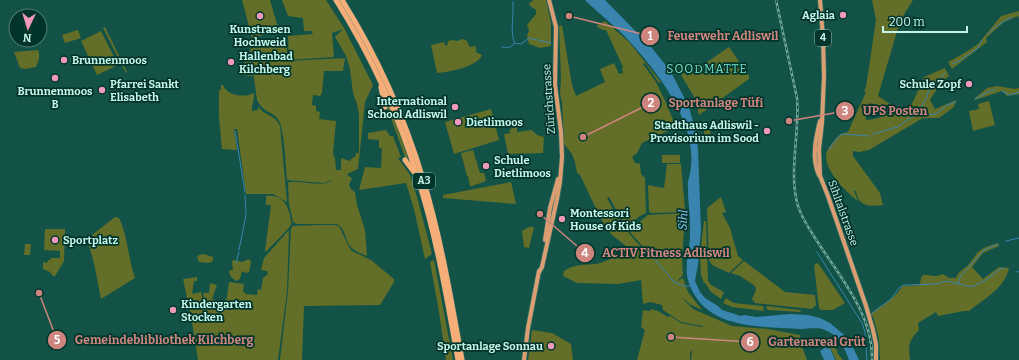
<svg xmlns="http://www.w3.org/2000/svg" width="1019" height="360" font-family="Bitter,serif">
<style>
.green{fill:#636e28}
.water{fill:#3985b0}
.lines{fill:none;stroke-linecap:round;stroke-linejoin:round}
.stream{stroke:#3985b0;stroke-width:1}
.major-casing{stroke:#337063;stroke-width:5.5}
.highway-casing{stroke:#337063;stroke-width:6}
.major{stroke:#da9e72;stroke-width:4}
.highway{stroke:#f6ae79;stroke-width:5}
.rail-casing{stroke:#70a99c;stroke-width:2.5}
.rail{stroke:#00352c;stroke-width:1;stroke-dasharray:3;stroke-linecap:butt}
.poi-dot{fill:#ef9ab8;stroke:#00352c;stroke-width:1.5}
.labels{text-anchor:middle;dominant-baseline:central;stroke-width:3.5;stroke-linejoin:round;paint-order:stroke}
.shield{fill:#00352c;stroke:#88bcb0;stroke-width:1}
.shield-label{font-size:10px;font-weight:bold;fill:#c3f6e8}
.poi-label{font-size:11px;font-weight:bold;fill:#c3f6e8;stroke:#00352c;text-anchor:start}
.street-label{font-size:11px;fill:#c3f6e8;stroke:#00352c}
.neighbourhood-label{font-size:12px;letter-spacing:1px;fill:#6fdec5;stroke:#00352c}
.water-label{font-size:12px;font-style:italic;fill:#90c9ee;stroke:#00352c}
.leader{fill:none;stroke:#cd857e;stroke-width:1.5}
.callout-dot{fill:#cd857e;stroke:#00352c;stroke-width:1.5}
.mark-label{font-size:12px;text-anchor:middle;font-weight:bold;fill:#fff}
.callout-label{font-size:12px;text-anchor:middle;font-weight:bold;fill:#cd857e;stroke:#00352c;stroke-width:3.5;stroke-linejoin:round;paint-order:stroke}
</style>
<rect width="100%" height="100%" fill="#135246"/>
<g class="green">
<polygon points="242,0 270,0 279,31 252,38"/>
<path d="M282,0H326L344,28L373,85L365,102L358,169L347,174L350,177L352,178L349,185L351,189L355,192L357,205L365,230L367,256C362,254 354,251 350,246C345,239 345,228 337,224H297L293,222L289,204L288,183L289,182C301,180 325,188 332,180L324,183L287,180C286,168 284,129 279,121C274,111 264,114 257,100L250,49L282,38C288,45 287,53 288,61L345,58L343,71H324L322,93L320,96L313,95L312,105L316,106V111L320,112L319,119L336,121L333,153L334,157L335,158L336,170H341V158L350,161L352,158L355,157L356,153H359V115L357,104L353,93L350,69L346,56L335,37L343,29L332,33L334,57L289,60L288,36L313,34L311,31H304L303,18L288,16Z"/>
<polygon points="532,0 546,0 551,23 551,46 540,48 529,44 527,36 529,30 527,25 536,14 536,10 529,5 530,2 533,2"/>
<path d="M872,0H913L900,21L878,96L890,104L886,109L870,103L866,111V120C878,119 886,117 893,106L896,110L909,106L913,102L924,77L945,68L949,76L941,82L930,100L935,109L956,100L954,107L939,118H923L869,150L859,152L853,151V156L880,193L883,205C877,206 866,207 861,202C858,200 857,194 855,190L854,191L858,201C846,192 826,172 826,156C826,151 830,146 833,142C838,136 840,133 848,132L866,92L864,91L866,87L876,20Z"/>
<polygon points="1019,11 1019,19 1018,16 1004,22 986,38 987,42 952,69 948,62 966,52 978,44 1001,16"/>
<path d="M605,21L629,42L661,82L659,83L645,63L643,64L656,82L666,103L676,127L642,143L637,153L632,157L635,163L640,164L641,174L645,178L646,213L640,216L626,227L609,197L607,198C617,217 626,231 641,247H643L630,232V230L648,215L684,213L685,219L682,257L683,275L676,282L683,278L688,292L702,310L691,305L681,297L693,309L732,326L768,329L800,335L801,344L807,360H691L692,349L690,353V360H637L645,330L641,327L643,310L650,311L651,309L658,311L668,317L670,316L681,323L702,327L703,326L681,322L663,310L662,305L650,302L643,304L641,280L618,284L577,283L563,276L564,271C574,264 585,265 596,264C606,262 617,256 625,250L626,246L612,235L601,219L580,175L577,173L575,162L572,154L564,144L562,102L560,94L561,79L559,26L562,25L572,85L576,96L605,82L600,69L614,63L619,74L623,73L622,68L623,67L606,30H603L596,26Z"/>
<polygon points="105,27 127,72 126,73 103,28"/>
<polygon points="78,30 81,38 65,43 62,35"/>
<polygon points="101,31 118,65 97,75 81,41"/>
<path d="M463,39L466,40L470,47L476,46V52L482,55C477,67 449,72 437,73L431,45L444,42L445,45L447,46L448,41L453,40L457,41Z"/>
<polygon points="729,47 740,63 735,66 737,68 741,65 749,76 749,79 699,115 696,100 681,75 685,72 687,76"/>
<path d="M38,50C41,56 38,62 36,67L25,69L20,68L14,52Z"/>
<polygon points="245,59 251,60 253,76 242,75"/>
<path d="M221,85H223C227,96 245,98 254,93C255,100 251,105 252,111L258,110V106C264,116 275,114 280,126L287,202L273,194H246L237,129H234L237,150L222,149L219,117V90H221Z"/>
<polygon points="997,86 1015,89 1019,88 1019,94 1007,96 1002,91 975,100 975,98 987,88"/>
<polygon points="385,99 391,111 410,163 406,160 387,107"/>
<polygon points="989,101 995,125 973,131 969,111 979,109 978,104"/>
<polygon points="491,109 499,140 454,154 445,122"/>
<polygon points="704,120 711,130 709,141 705,141 703,122"/>
<polygon points="515,125 517,125 517,132 532,130 537,135 544,137 543,153 508,154 504,134 511,133 509,131"/>
<polygon points="386,130 390,136 393,136 401,157 398,158 410,175 417,197 432,254 425,259 414,209 406,183 359,190 365,167 381,168 382,148 379,148 379,140 368,139 368,133"/>
<polygon points="473,150 480,173 484,173 486,181 472,186 470,186 468,177 469,176 467,176 461,153"/>
<rect x="662" y="155" width="18" height="8"/>
<polygon points="667,164 681,164 685,210 683,212 651,213 649,211 648,185 664,188"/>
<polygon points="511,182 516,204 443,198 443,195"/>
<path d="M266,196C280,194 287,202 290,215C290,218 292,222 291,225C288,230 272,245 267,251H265L271,205H266Z"/>
<polygon points="721,197 726,212 722,213 730,228 738,256 743,260 729,273 712,265 709,260 707,208"/>
<path d="M115,217L119,218C128,237 128,258 135,278L101,299L94,263L87,239Z"/>
<polygon points="704,221 706,221 708,281 711,285 724,292 721,299 711,292 705,283 704,283 701,275 700,255"/>
<polygon points="315,225 336,225 339,226 349,247 352,251 371,260 394,279 394,282 380,305 304,306 302,360 280,360 288,291 291,228 293,226"/>
<polygon points="529,227 534,227 529,248 524,247 522,231"/>
<polygon points="45,229 65,229 64,261 55,276 53,276 50,272 43,269 43,262 47,263 48,260 50,260 51,258 60,258 60,251 44,250"/>
<polygon points="288,231 289,231 287,291 278,360 198,360 192,322 183,279 197,277 197,281 194,281 192,294 201,292 205,309 206,308 203,293 209,293 210,283 217,285 212,299 225,303 227,297 229,282 244,284 243,291 246,294 257,295 258,289 261,290 263,278 268,274 267,271 261,270 264,258"/>
<path d="M998,243L999,246L983,253L972,267L983,279L999,267L1009,268C1005,288 984,299 969,311H964L938,316L936,312L918,323L919,330C909,340 908,345 910,360H880L879,339L873,316H869C876,308 885,305 892,298C896,295 899,290 903,286L920,285C921,269 927,277 936,276C938,276 940,275 943,274L949,278H956C959,270 964,270 969,264C980,249 979,249 998,243Z"/>
<polygon points="25,244 31,244 30,255 24,255"/>
<polygon points="204,254 213,257 213,261 209,263 199,262 197,257 199,255"/>
<polygon points="249,259 251,262 249,272 246,273 242,271 240,279 236,281 231,277 229,272 230,270 233,270 232,261 234,260 242,262"/>
<polygon points="434,260 453,360 446,360 439,312 430,262"/>
<polygon points="744,261 785,292 815,295 816,305 812,309 755,303 752,299 756,290 755,286 740,276 731,273"/>
<polygon points="818,263 845,303 833,310 821,310 819,308 814,265"/>
<polygon points="726,298 734,303 763,306 764,311 732,307 723,303"/>
<polygon points="767,306 800,310 801,311 800,312 768,310 766,308"/>
<polygon points="532,330 552,333 571,344 573,360 528,360"/>
<polygon points="827,341 837,350 837,353 843,360 836,360"/>
</g>
<g class="water">
<path d="M585,0H605L652,48L671,72L689,107L695,129L698,149L701,230L698,264L695,281L700,292L705,298L718,306L722,310L741,316L744,315L757,317L790,314L808,315L820,318L830,323L849,339L859,360H849C845,348 838,335 825,330C818,327 808,329 801,329C758,326 703,330 688,280C684,266 690,249 690,235C691,217 687,199 688,181C704,131 661,76 629,41C616,26 599,14 585,0Z"/>
<polygon points="826,347 827,349 830,348 835,360 824,360 820,351"/>
</g>
<g class="lines">
<g class="stream">
<path d="M513,2C514,15 510,30 514,42"/>
<polyline points="1019,14 1019,13"/>
<polyline points="988,34 998,25 1012,17"/>
<path d="M502,47C507,48 512,48 514,43L521,44L529,38L551,43"/>
<polyline points="952,64 959,61 978,48 982,40"/>
<polyline points="1002,91 1010,95 1019,92"/>
<polyline points="975,99 992,90 995,90"/>
<polyline points="919,111 927,97 929,88 945,73"/>
<polyline points="235,131 245,192"/>
<polyline points="873,134 897,127 919,112 928,115 936,114 947,105 956,102"/>
<polyline points="829,149 837,138 842,134 869,136"/>
<polyline points="1006,241 1019,238"/>
<polyline points="239,250 246,215 245,195"/>
<polyline points="648,251 674,282 683,286 690,286"/>
<polyline points="817,252 862,323 865,332 867,360"/>
<polyline points="236,263 239,252"/>
<polyline points="1017,271 1019,272"/>
<polyline points="958,283 960,277 984,250 998,244"/>
<polyline points="872,313 891,299 899,288 904,285 936,284 946,281 972,287 986,280 1000,269 1004,268"/>
</g>
<g class="major-casing">
<g id="major">
<polyline points="820,0 823,37 824,76 822,123 819,149 820,176 828,196 866,306 873,330 876,344 876,360"/>
<path d="M819,175C811,159 816,137 820,121"/>
<polyline points="545,240 550,208 558,179"/>
<polyline points="539,272 542,267 557,199 560,182 562,157 561,132 555,85 556,27 549,0"/>
<polyline points="524,360 528,328 539,271"/>
</g>
</g>
<g class="highway-casing">
<g id="highway">
<path d="M336,0C371,56 399,116 418,179C437,238 447,299 458,360"/>
<path d="M342,0C377,56 404,116 423,179C441,238 451,299 462,360"/>
<polyline points="381,87 385,107"/>
<polyline points="405,160 414,172"/>
</g>
</g>
<use href="#major" class="major"/>
<use href="#highway" class="highway"/>
<g class="rail-casing">
<path id="rail" d="M776,0L797,98C800,133 788,173 798,206C802,219 810,230 817,241C840,277 874,316 872,360"/>
</g>
<use href="#rail" class="rail"/>
</g>
<g class="poi-dot">
<circle cx="843" cy="15" r="4"/>
<circle cx="260" cy="16" r="4"/>
<circle cx="64" cy="60" r="4"/>
<circle cx="231" cy="62" r="4"/>
<circle cx="55" cy="78" r="4"/>
<circle cx="969" cy="84" r="4"/>
<circle cx="102" cy="90" r="4"/>
<circle cx="455" cy="107" r="4"/>
<circle cx="458" cy="122" r="4"/>
<circle cx="767" cy="131" r="4"/>
<circle cx="486" cy="166" r="4"/>
<circle cx="562" cy="219" r="4"/>
<circle cx="55" cy="240" r="4"/>
<circle cx="173" cy="310" r="4"/>
<circle cx="551" cy="346" r="4"/>
</g>
<g class="labels">
<g class="shield">
<rect x="815" y="30" width="16" height="16" rx="3"/>
<rect x="413" y="173" width="22" height="16" rx="3"/>
</g>
<g class="shield-label">
<text x="823" y="38">4</text>
<text x="424" y="181">A3</text>
</g>
<g class="poi-label">
<text x="835" y="15" text-anchor="end">Aglaia</text>
<text x="260" y="29" text-anchor="middle">Kunstrasen<tspan x="260" dy="13">Hochweid</tspan></text>
<text x="239" y="56">Hallenbad<tspan x="239" dy="13">Kilchberg</tspan></text>
<text x="72" y="60">Brunnenmoos</text>
<text x="110" y="84">Pfarrei Sankt<tspan x="110" dy="13">Elisabeth</tspan></text>
<text x="961" y="84" text-anchor="end">Schule Zopf</text>
<text x="55" y="91" text-anchor="middle">Brunnenmoos<tspan x="55" dy="13">B</tspan></text>
<text x="447" y="101" text-anchor="end">International<tspan x="447" dy="13">School Adliswil</tspan></text>
<text x="466" y="122">Dietlimoos</text>
<text x="759" y="125" text-anchor="end">Stadthaus Adliswil -<tspan x="759" dy="13">Provisorium im Sood</tspan></text>
<text x="494" y="160">Schule<tspan x="494" dy="13">Dietlimoos</tspan></text>
<text x="570" y="213">Montessori<tspan x="570" dy="13">House of Kids</tspan></text>
<text x="63" y="240">Sportplatz</text>
<text x="181" y="304">Kindergarten<tspan x="181" dy="13">Stocken</tspan></text>
<text x="543" y="346" text-anchor="end">Sportanlage Sonnau</text>
</g>
<g class="street-label">
<text transform="translate(549 99) rotate(-94)">Zürichstrasse</text>
<text transform="translate(843 213) rotate(70)">Sihltalstrasse</text>
</g>
<g class="neighbourhood-label">
<text x="707" y="69">SOODMATTE</text>
</g>
<g class="water-label">
<text transform="translate(683 220) rotate(-87)">Sihl</text>
</g>
</g>
<path class="leader" d="M569 16L650 36M583 137L651 103M789 121L845 111M540 214L585 253M39 293L57 340M671 337L750 342"/>
<g class="callout-dot">
<circle cx="569" cy="16" r="4"/>
<circle cx="583" cy="137" r="4"/>
<circle cx="789" cy="121" r="4"/>
<circle cx="540" cy="214" r="4"/>
<circle cx="39" cy="293" r="4"/>
<circle cx="671" cy="337" r="4"/>
<circle cx="650" cy="36" r="10"/>
<circle cx="651" cy="103" r="10"/>
<circle cx="845" cy="111" r="10"/>
<circle cx="585" cy="253" r="10"/>
<circle cx="57" cy="340" r="10"/>
<circle cx="750" cy="342" r="10"/>
</g>
<g class="mark-label">
<text x="650" y="40">1</text>
<text x="651" y="107">2</text>
<text x="845" y="115">3</text>
<text x="585" y="257">4</text>
<text x="57" y="344">5</text>
<text x="750" y="346">6</text>
</g>
<g class="callout-label">
<text x="723" y="40">Feuerwehr Adliswil</text>
<text x="716" y="107">Sportanlage Tüfi</text>
<text x="895" y="115">UPS Posten</text>
<text x="666" y="257">ACTIV Fitness Adliswil</text>
<text x="164" y="344">Gemeindeblibliothek Kilchberg</text>
<text x="817" y="346">Gartenareal Grüt</text>
</g>
<g transform="translate(28 28) rotate(184)"><circle r="19" fill="#00352c" stroke="#4e8277"/>
<path d="M0-3L7 15L0 10L-7 15Z" fill="#ef9ab8"/>
<text y="-6" font-size="11" font-weight="bold" text-anchor="middle" fill="#c3f6e8">N</text>
</g>
<path d="M883 26v6h84v-6" fill="none" stroke="#c3f6e8" stroke-width="2"/>
<text x="889" y="26" font-size="12" fill="#c3f6e8" stroke="#00352c" stroke-width="3" paint-order="stroke">200 m</text>
</svg>
